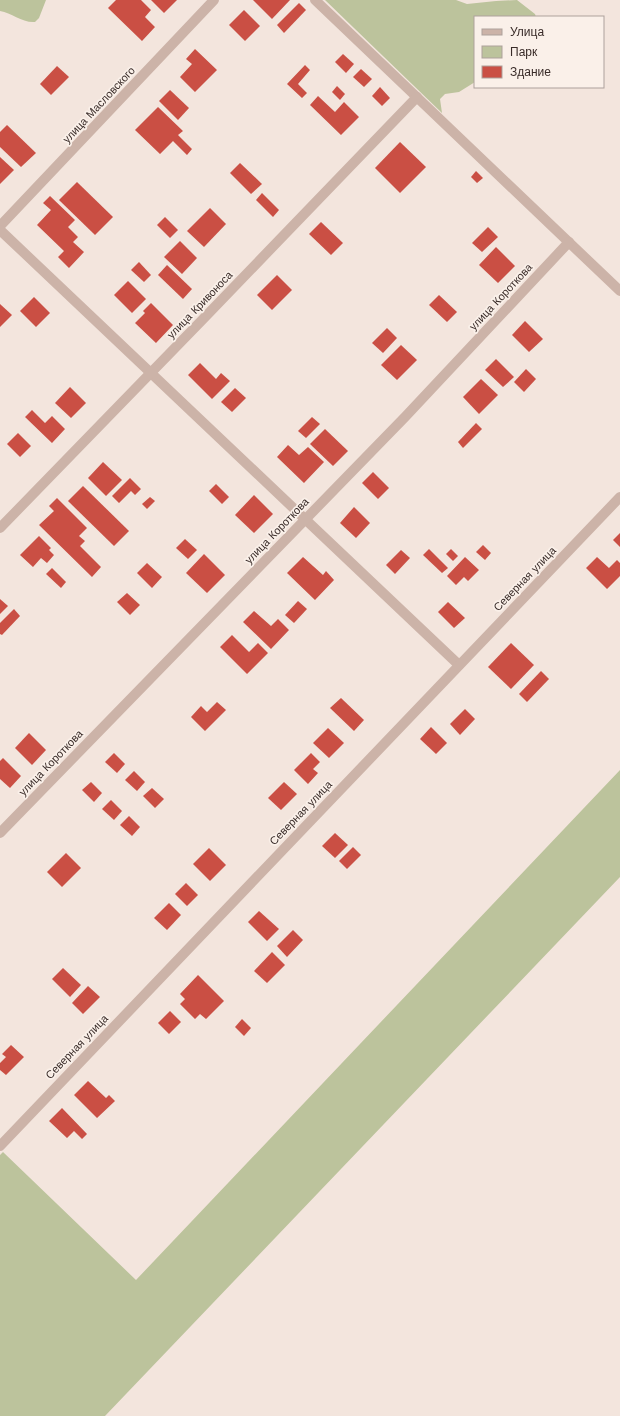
<svg xmlns="http://www.w3.org/2000/svg" width="620" height="1416" font-family="'Work Sans',sans-serif">
<style>
.green{fill:#bcc39c}
.building{fill:#ca4f44}
.lines{fill:none;stroke-linecap:round;stroke-linejoin:round}
.minor{stroke:#ccb3a8;stroke-width:10}
.labels{text-anchor:middle;dominant-baseline:central;stroke-width:3.5;stroke-linejoin:round;paint-order:stroke}
.street-label{font-size:11px;fill:#392b28;stroke:#faf0e9}
</style>
<rect width="100%" height="100%" fill="#f3e5dd"/>
<g class="green">
<path d="M0,0H46L39,18L35,22C22,23 12,13 0,11Z"/>
<polygon points="325,0 456,0 467,4 496,1 517,0 535,14 536,17 475,17 475,82 459,92 445,94 440,99 442,113"/>
<polygon points="620,770 620,877 105,1416 0,1416 0,1155 3,1152 136,1280"/>
</g>
<g class="building">
<polygon points="116,0 141,0 151,10 145,17 155,27 142,41 108,8"/>
<polygon points="151,0 177,0 164,13"/>
<polygon points="253,0 290,0 272,19"/>
<polygon points="299,3 306,10 284,33 277,25"/>
<polygon points="244,10 260,26 245,41 229,25"/>
<polygon points="195,49 217,70 195,92 180,77 192,64 186,59"/>
<polygon points="343,54 354,64 346,73 335,62"/>
<polygon points="305,65 310,70 298,84 307,93 302,98 287,84"/>
<polygon points="57,66 69,77 51,95 40,84"/>
<polygon points="361,69 372,79 364,87 353,77"/>
<polygon points="337,86 345,94 340,100 332,92"/>
<polygon points="380,87 390,98 382,106 372,96"/>
<polygon points="170,90 189,108 178,120 159,101"/>
<polygon points="318,96 335,112 344,102 359,117 341,135 310,105"/>
<polygon points="158,107 183,131 178,135 192,149 187,155 173,141 160,154 135,130"/>
<polygon points="7,125 36,153 21,167 0,147 0,132"/>
<polygon points="400,142 426,167 400,193 375,168"/>
<polygon points="0,157 14,170 0,184"/>
<polygon points="240,163 262,184 251,194 230,173"/>
<polygon points="476,171 483,178 477,183 471,177"/>
<polygon points="77,182 113,217 95,235 59,200"/>
<polygon points="262,193 279,210 273,217 256,200"/>
<polygon points="50,196 75,220 68,227 78,237 73,242 84,252 69,268 58,257 64,251 37,225 51,210 43,203"/>
<polygon points="210,208 226,224 204,247 187,231"/>
<polygon points="165,217 178,230 170,238 157,225"/>
<polygon points="321,222 343,243 331,255 309,234"/>
<polygon points="488,227 498,237 482,252 472,243"/>
<polygon points="180,241 197,258 182,274 164,257"/>
<polygon points="496,247 515,266 498,283 479,265"/>
<polygon points="139,262 151,275 144,282 131,270"/>
<polygon points="167,265 192,289 183,299 158,275"/>
<polygon points="277,275 292,290 272,310 257,295"/>
<polygon points="128,281 146,299 132,313 114,295"/>
<polygon points="439,295 457,312 447,322 429,305"/>
<polygon points="34,297 50,313 36,327 20,311"/>
<polygon points="151,303 173,325 156,343 135,323 145,313 143,311"/>
<polygon points="0,304 12,315 0,327"/>
<polygon points="525,321 543,339 529,352 512,335"/>
<polygon points="387,328 397,338 383,353 372,343"/>
<polygon points="401,345 417,360 397,380 381,365"/>
<polygon points="496,359 514,377 503,387 485,370"/>
<polygon points="200,363 216,379 221,373 230,381 212,399 188,375"/>
<polygon points="526,369 536,379 524,392 514,382"/>
<polygon points="481,379 498,395 479,414 463,397"/>
<polygon points="70,387 86,403 71,418 55,403"/>
<polygon points="235,388 246,398 232,412 221,402"/>
<polygon points="32,410 45,423 52,416 65,429 52,443 25,417"/>
<polygon points="312,417 320,424 306,438 298,431"/>
<polygon points="476,423 482,429 463,448 458,442"/>
<polygon points="325,429 348,451 333,466 310,444"/>
<polygon points="18,433 31,446 20,457 7,444"/>
<polygon points="288,445 299,455 308,447 324,462 304,483 277,457"/>
<polygon points="103,462 122,480 106,496 88,478"/>
<polygon points="373,472 389,488 378,499 362,483"/>
<polygon points="130,478 141,489 135,495 131,491 119,503 112,496"/>
<polygon points="216,484 229,497 222,504 209,491"/>
<polygon points="83,486 129,531 114,546 68,501"/>
<polygon points="254,495 273,514 254,533 235,515"/>
<polygon points="150,497 155,501 147,509 142,504"/>
<polygon points="57,498 87,528 79,536 85,541 80,546 101,567 92,577 39,525 54,511 49,506"/>
<polygon points="354,507 370,523 356,538 340,523"/>
<polygon points="620,533 620,547 613,540"/>
<polygon points="39,536 51,548 49,550 54,555 47,563 41,558 33,567 20,555"/>
<polygon points="185,539 197,550 188,559 176,548"/>
<polygon points="483,545 491,553 485,560 476,552"/>
<polygon points="429,549 448,568 442,573 423,555"/>
<polygon points="451,549 458,556 453,561 446,554"/>
<polygon points="401,550 410,558 395,574 386,565"/>
<polygon points="204,554 225,575 207,593 186,573"/>
<polygon points="303,557 323,575 326,571 334,580 315,600 287,573"/>
<polygon points="465,557 479,570 468,581 464,577 456,585 447,576"/>
<polygon points="597,557 609,568 617,560 620,563 620,576 607,589 586,568"/>
<polygon points="147,563 162,577 152,588 137,573"/>
<polygon points="52,568 66,582 61,588 46,574"/>
<polygon points="127,593 140,605 130,615 117,602"/>
<polygon points="0,599 8,606 0,614"/>
<polygon points="298,601 307,609 294,623 285,615"/>
<polygon points="448,602 465,618 454,628 438,612"/>
<polygon points="14,609 20,616 2,635 0,634 0,623"/>
<polygon points="254,611 271,626 278,619 289,630 271,649 243,622"/>
<polygon points="232,635 249,652 258,643 268,653 247,674 220,647"/>
<polygon points="511,643 534,665 511,689 488,667"/>
<polygon points="541,671 549,679 527,702 519,694"/>
<polygon points="341,698 364,720 354,731 330,708"/>
<polygon points="217,702 226,710 205,731 191,717 201,706 207,712"/>
<polygon points="465,709 475,719 460,735 450,724"/>
<polygon points="431,727 447,743 436,754 420,739"/>
<polygon points="328,728 344,743 329,758 313,743"/>
<polygon points="29,733 46,750 32,765 15,748"/>
<polygon points="114,753 125,764 117,773 105,762"/>
<polygon points="311,753 320,762 313,769 318,773 308,784 294,770"/>
<polygon points="3,758 21,776 10,788 0,779 0,761"/>
<polygon points="134,771 145,782 137,791 125,780"/>
<polygon points="91,782 102,793 94,802 82,790"/>
<polygon points="284,782 297,794 281,810 268,798"/>
<polygon points="152,788 164,799 155,808 143,796"/>
<polygon points="111,800 122,811 114,820 102,809"/>
<polygon points="129,816 140,827 132,836 120,825"/>
<polygon points="335,833 348,845 335,858 322,846"/>
<polygon points="353,847 361,855 347,869 339,861"/>
<polygon points="209,848 226,865 210,881 193,864"/>
<polygon points="66,853 81,868 62,887 47,872"/>
<polygon points="186,883 198,895 187,906 175,894"/>
<polygon points="169,903 181,915 167,930 154,918"/>
<polygon points="259,911 279,929 267,941 248,922"/>
<polygon points="293,930 303,940 287,957 277,946"/>
<polygon points="272,952 285,965 267,983 254,971"/>
<polygon points="63,968 81,985 70,997 52,979"/>
<polygon points="198,975 224,1001 206,1019 200,1014 195,1019 180,1004 185,999 180,994"/>
<polygon points="88,986 100,997 83,1014 72,1003"/>
<polygon points="170,1011 181,1022 169,1034 158,1023"/>
<polygon points="242,1019 251,1028 244,1036 235,1027"/>
<polygon points="11,1045 24,1057 6,1075 0,1070 0,1063 6,1057 2,1054"/>
<polygon points="88,1081 106,1098 109,1095 115,1101 97,1118 74,1095"/>
<polygon points="62,1108 87,1134 82,1139 74,1131 67,1138 49,1121"/>
</g>
<g class="lines">
<g class="minor">
<polyline points="315,0 620,291"/>
<polyline points="0,226 214,0"/>
<polyline points="0,230 459,665"/>
<polyline points="0,528 206,316 417,97"/>
<polyline points="0,833 405,417 569,242"/>
<polyline points="0,1146 620,497"/>
</g>
</g>
<g class="labels">
<g class="street-label">
<text transform="translate(99 105) rotate(-47)">улица Масловского</text>
<text transform="translate(501 297) rotate(-47)">улица Короткова</text>
<text transform="translate(200 305) rotate(-46)">улица Кривоноса</text>
<text transform="translate(277 531) rotate(-46)">улица Короткова</text>
<text transform="translate(525 579) rotate(-46)">Северная улица</text>
<text transform="translate(51 763) rotate(-46)">улица Короткова</text>
<text transform="translate(301 813) rotate(-46)">Северная улица</text>
<text transform="translate(77 1047) rotate(-46)">Северная улица</text>
</g>
</g>
<rect x="474" y="16" width="130" height="72" fill="#faf0e9" stroke="#ada19c"/>
<rect x="482" y="29" width="20" height="6" fill="#ccb3a8" stroke="#ada19c"/>
<text x="510" y="36" font-size="12" fill="#392b28">Улица</text>
<rect x="482" y="46" width="20" height="12" fill="#bcc39c" stroke="#ada19c"/>
<text x="510" y="56" font-size="12" fill="#392b28">Парк</text>
<rect x="482" y="66" width="20" height="12" fill="#ca4f44" stroke="#ada19c"/>
<text x="510" y="76" font-size="12" fill="#392b28">Здание</text>
</svg>
